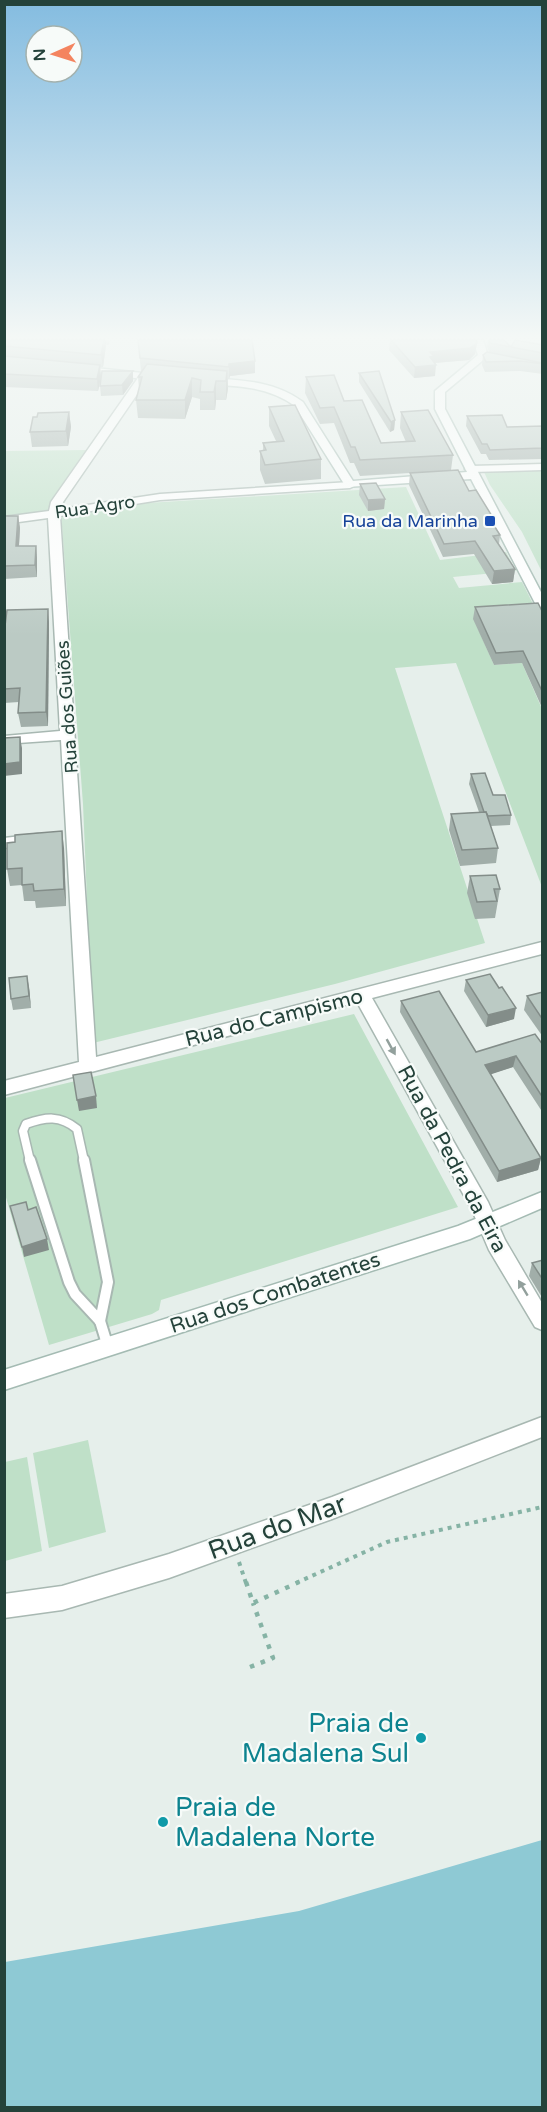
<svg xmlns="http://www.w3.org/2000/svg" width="547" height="2112" font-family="'Varela Round',sans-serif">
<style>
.green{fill:#bfe0c8}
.water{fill:#8ec9d4}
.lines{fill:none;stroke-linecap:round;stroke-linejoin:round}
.lane-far1-casing{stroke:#a8b8b2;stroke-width:11}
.lane-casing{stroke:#a8b8b2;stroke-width:14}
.street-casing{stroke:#a8b8b2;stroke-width:3}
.secondary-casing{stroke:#a4bbb3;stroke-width:3}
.path-far1{stroke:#86b3a5;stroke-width:4;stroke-dasharray:4 5;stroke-linecap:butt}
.path{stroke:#86b3a5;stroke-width:4.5;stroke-dasharray:4.5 7;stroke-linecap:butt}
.lane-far1{stroke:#fff;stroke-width:8}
.lane{stroke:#fff;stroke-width:10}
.street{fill:#fff;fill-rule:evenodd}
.secondary{fill:#fff;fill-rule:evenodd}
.wall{fill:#a1aea9}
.shaded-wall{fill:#838d89}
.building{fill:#bbcac4;stroke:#838d89;stroke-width:1.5}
.oneway{fill:#92a09c}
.transit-dot{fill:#1a4fb4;stroke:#f7fbf9;stroke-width:2}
.culture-dot{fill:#0f9aa8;stroke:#f7fbf9;stroke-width:2}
.labels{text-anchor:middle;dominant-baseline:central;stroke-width:4.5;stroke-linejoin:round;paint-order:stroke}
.far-street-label{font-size:18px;fill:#24423a;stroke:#f7fbf9}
.far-transit-label{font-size:18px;fill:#164399;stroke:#f7fbf9;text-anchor:end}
.street-label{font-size:21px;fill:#24423a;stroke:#f7fbf9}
.near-street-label{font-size:26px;fill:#24423a;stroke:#f7fbf9}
.near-culture-label{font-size:26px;fill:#0d838f;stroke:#f7fbf9;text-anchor:end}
</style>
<rect width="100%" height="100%" fill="#e6efeb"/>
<g class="green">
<polygon points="86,450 61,512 147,503 406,487 440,560 506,552 516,571 453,577 459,588 522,582 538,614 474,620 494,665 522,663 542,709 542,887 456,663 395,668 485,943 335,984 93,1043 83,804 61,513 5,521 4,451"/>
<polygon points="532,470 542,470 542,572 522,532 490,485 484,472"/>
<polygon points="354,1014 458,1207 161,1300 159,1310 152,1314 49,1345 5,1194 5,1098"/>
<polygon points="88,1440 106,1532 49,1548 33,1453"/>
<polygon points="27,1457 42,1551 5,1561 5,1462"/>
</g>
<polygon class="water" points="542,1840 542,2107 5,2107 5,1962 299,1911"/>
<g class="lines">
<g class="lane-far1-casing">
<path id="lane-far1" d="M30,1161L23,1131L26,1124C46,1117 60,1115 77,1129L84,1161"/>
</g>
<g class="lane-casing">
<g id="lane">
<polyline points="30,1160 69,1282 75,1294 100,1321"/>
<polyline points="84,1160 108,1282 100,1321"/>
<polyline points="100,1321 108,1347"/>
</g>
</g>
<g class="street-casing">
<g id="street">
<polygon points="140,375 149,377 63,502 61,509 160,494 350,482 356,485 350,488 160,500 60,516 96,1057 542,942 542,954 372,998 488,1202 505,1240 542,1303 542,1330 535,1327 489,1250 472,1210 357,1002 4,1095 4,1081 79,1062 61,740 4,744 4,736 60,731 48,518 4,524 4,517 49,511 51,502"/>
<polygon points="542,464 542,470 471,472 465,469 471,466"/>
<polygon points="38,834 43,835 46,839 43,843 4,848 4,838"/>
<polygon points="542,1417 542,1437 332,1519 169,1578 62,1610 4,1618 4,1594 62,1586 169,1554 332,1497"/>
</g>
</g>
<g class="secondary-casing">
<g id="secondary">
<path d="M473,340H483L488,356L445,392V409L542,594V609L536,605L471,479L346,487L295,406C268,386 237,386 204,384L199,381L204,378C239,380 273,380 303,402L353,481L467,472L435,409V391L478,355Z"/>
<polygon points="76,366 162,375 167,378 162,381 72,371 72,367"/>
<polygon points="542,1192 542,1208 470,1239 4,1390 4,1370 458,1226"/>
</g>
</g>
<g class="path-far1">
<polyline points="239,1562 246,1583"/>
<polyline points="296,1583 387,1542 542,1507"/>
</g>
<g class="path">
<polyline points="246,1582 253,1603 299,1582"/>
<polyline points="250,1667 273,1658 253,1603"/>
</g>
<use href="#lane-far1" class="lane-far1"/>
<use href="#lane" class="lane"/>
<use href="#street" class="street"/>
<use href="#secondary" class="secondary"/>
</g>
<g class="wall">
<polygon points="4,340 110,340 109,345 106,345 103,367 100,367 101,377 98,391 4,387"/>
<polygon points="138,340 255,361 255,373 230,376 229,379 228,379 228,389 226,400 216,400 215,410 200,410 200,399 192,397 185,419 138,418 136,400 139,389 138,377 142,371 141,371"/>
<polygon points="390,340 391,340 477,343 475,354 469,360 435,363 435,376 414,378 389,350"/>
<polygon points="488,340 504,340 511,347 543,345 543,374 520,371 485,372 482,365 483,355 489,352 487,346"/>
<polygon points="133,371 133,381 123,395 101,396 100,386"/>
<polygon points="359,373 395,420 394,430 390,432 359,382"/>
<polygon points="306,377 344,401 381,443 406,442 400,428 401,412 453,455 451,470 495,521 494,525 500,535 499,544 515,569 513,582 492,584 474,554 443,557 409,485 410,473 360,476 354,463 350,463 334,423 320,424 305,393"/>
<polygon points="269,407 321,459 321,479 265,484 260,470 260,451 263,451 263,443 276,441 269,426"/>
<polygon points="69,412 71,427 68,446 32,447 30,432 37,417"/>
<polygon points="467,416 507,427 543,426 543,459 489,460 486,454 481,454 466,426"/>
<polygon points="360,484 385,499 384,509 368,511 359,495"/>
<polygon points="4,516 18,516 20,528 19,546 36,546 37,558 37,577 4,579"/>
<polygon points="475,607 543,613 543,710 522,663 494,665 473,619"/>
<polygon points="49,622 48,726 21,727 18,713 19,702 4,703 4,634"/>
<polygon points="471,774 493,795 511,815 510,825 491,826 498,848 496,863 460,866 449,830 451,814 479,812 469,784"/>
<polygon points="64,848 66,906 36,908 35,901 24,901 22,885 10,886 7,869"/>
<polygon points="470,876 500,889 495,918 475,919 467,893"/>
<polygon points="466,980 514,1019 486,1027 464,991"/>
<polygon points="29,987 31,1008 13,1010 11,999"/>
<polygon points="543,992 543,1037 524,1010 527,996"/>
<polygon points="401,1001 476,1052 543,1045 543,1113 513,1067 490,1074 541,1158 538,1170 497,1182 400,1012"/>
<polygon points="543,1260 543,1299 529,1276 532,1263"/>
</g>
<g class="shaded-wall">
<polygon points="104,340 106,340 106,345 103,367 101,355"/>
<polygon points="477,343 475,354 469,360 433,363 436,365 435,376 414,378 415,367 430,352"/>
<polygon points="255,361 255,373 230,376 229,379 229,364"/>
<polygon points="100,365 101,377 98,391 97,379"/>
<polygon points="133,371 133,381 123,395 122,385"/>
<polygon points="227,371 228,389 226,400 226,381"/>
<polygon points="192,378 192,397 185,419 185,400"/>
<polygon points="216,381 216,400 215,410 214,392"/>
<polygon points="69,412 71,427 68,446 66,431"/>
<polygon points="395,420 394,430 390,432 391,422"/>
<polygon points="385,499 384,509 368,511 368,500"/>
<polygon points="18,516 20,528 18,559 16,546"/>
<polygon points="36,546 37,558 37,577 35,565"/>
<polygon points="515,569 513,582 492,584 494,571"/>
<polygon points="48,609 49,622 48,726 46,712"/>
<polygon points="20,737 22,748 22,774 4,776 4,764"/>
<polygon points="62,831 64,848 66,906 64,889"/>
<polygon points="27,976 29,987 31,1008 29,996"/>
<polygon points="516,1008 514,1019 486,1027 488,1015"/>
<polygon points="516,1056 513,1067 483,1077 485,1065"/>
<polygon points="96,1096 97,1108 79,1111 77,1100"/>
<polygon points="541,1158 538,1170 497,1182 499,1171"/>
<polygon points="47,1239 49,1250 24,1257 22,1247"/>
</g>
<g class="building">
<polygon points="4,340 104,340 101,355 4,346"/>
<polygon points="138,340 252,340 255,361 229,364 229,367 140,358"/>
<polygon points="391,340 476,340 477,343 470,348 430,352 434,356 430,357 436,365 415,367"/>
<polygon points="489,340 504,340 511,347 515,340 543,345 543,353 490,343"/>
<polygon points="487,352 543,363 543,364 521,361 486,362 483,355"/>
<polygon points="4,356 100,365 97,379 4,374"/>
<polygon points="147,364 227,371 226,381 216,381 214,392 200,392 201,380 192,378 185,400 136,400 142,377 138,377"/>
<polygon points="102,371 133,371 122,385 100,386"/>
<polygon points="379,371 395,420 391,422 359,373"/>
<polygon points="334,375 344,401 362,400 381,443 415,441 401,412 428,410 453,455 360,460 355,447 351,447 334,407 320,408 306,377"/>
<polygon points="295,405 321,459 265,465 260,451 266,450 263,443 284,441 269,407"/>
<polygon points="69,412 66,431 30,432 33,417 37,417 38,413"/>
<polygon points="502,415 507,427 543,426 543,448 490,450 487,444 482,444 467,416"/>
<polygon points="458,470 469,491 476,490 495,521 491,521 500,535 493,536 515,569 494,571 475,541 444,544 410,473"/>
<polygon points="376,483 385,499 368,500 360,484"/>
<polygon points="4,516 18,516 16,546 36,546 35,565 4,566"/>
<polygon points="538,603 543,613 543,693 523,651 496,653 475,607"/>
<polygon points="48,609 46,712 18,713 20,688 4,689 4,634 7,610"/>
<polygon points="20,737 20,762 4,764 4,738"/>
<polygon points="485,773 493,795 505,795 511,815 488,816 486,812 484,812 471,774"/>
<polygon points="486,812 498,848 462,850 451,814"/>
<polygon points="62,831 64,889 34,891 33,884 22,885 22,868 7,869 7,843 15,842 15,835"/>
<polygon points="496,875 500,889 494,889 497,901 477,902 470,876"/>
<polygon points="490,974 499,988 502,987 516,1008 488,1015 466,980"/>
<polygon points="27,976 29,996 11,999 9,978"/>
<polygon points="439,991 476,1052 535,1034 543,1045 543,1098 516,1056 485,1065 541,1158 499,1171 401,1001"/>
<polygon points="543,992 543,1020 527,996"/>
<polygon points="91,1072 96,1096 77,1100 73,1075"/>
<polygon points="26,1202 28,1210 36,1207 47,1239 22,1247 10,1206"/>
<polygon points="543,1260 543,1280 532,1263"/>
</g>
<defs><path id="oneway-solid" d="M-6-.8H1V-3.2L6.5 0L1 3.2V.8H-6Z" transform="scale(1.5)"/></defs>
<g class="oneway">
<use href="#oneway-solid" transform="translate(391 1047) rotate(61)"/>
<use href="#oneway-solid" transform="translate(523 1288) rotate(-121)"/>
</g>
<linearGradient id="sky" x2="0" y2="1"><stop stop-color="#84bce0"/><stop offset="0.53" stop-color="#f4f8f6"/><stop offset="1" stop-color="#f4f8f6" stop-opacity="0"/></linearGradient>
<rect width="547" height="636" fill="url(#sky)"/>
<rect class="transit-dot" x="484" y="515" width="12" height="12" rx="3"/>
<g class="culture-dot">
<circle cx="421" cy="1738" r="6"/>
<circle cx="163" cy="1822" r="6"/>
</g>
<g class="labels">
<g class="far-street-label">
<text transform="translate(95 507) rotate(-8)">Rua Agro</text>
<text transform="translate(67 707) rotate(-94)">Rua dos Guiões</text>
</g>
<g class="far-transit-label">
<text x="478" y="521">Rua da Marinha</text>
</g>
<g class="street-label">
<text transform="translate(274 1018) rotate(-14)">Rua do Campismo</text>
<text transform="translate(452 1159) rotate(62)">Rua da Pedra da Eira</text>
<text transform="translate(275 1293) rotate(-18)">Rua dos Combatentes</text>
</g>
<g class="near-street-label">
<text transform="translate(277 1527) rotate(-20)">Rua do Mar</text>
</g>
<g class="near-culture-label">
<text x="409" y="1723">Praia de<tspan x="409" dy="30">Madalena Sul</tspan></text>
<text x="175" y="1807" text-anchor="start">Praia de<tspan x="175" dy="30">Madalena Norte</tspan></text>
</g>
</g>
<rect width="547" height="2112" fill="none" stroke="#24423a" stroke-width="12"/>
<g transform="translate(54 54) rotate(267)"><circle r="28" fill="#f7fbf9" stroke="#a3b1ad" stroke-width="1.5"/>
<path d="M0-4.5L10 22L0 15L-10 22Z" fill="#f4845f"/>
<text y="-9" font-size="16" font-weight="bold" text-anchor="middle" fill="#24423a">N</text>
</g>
</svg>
